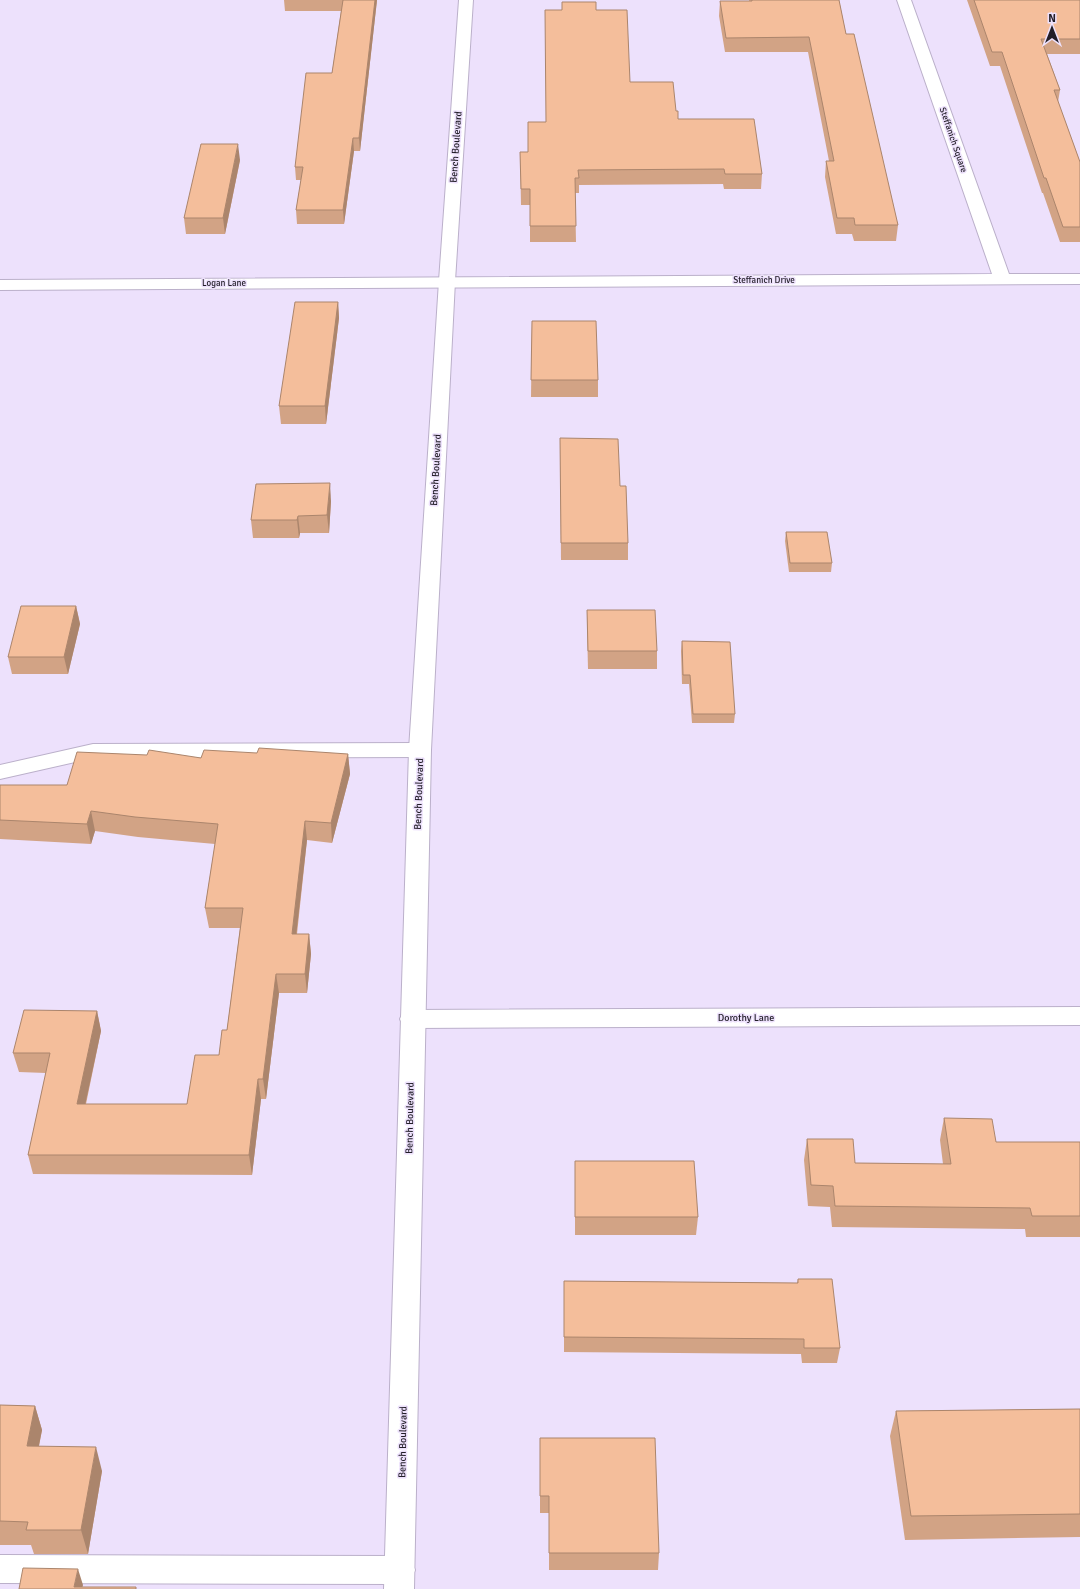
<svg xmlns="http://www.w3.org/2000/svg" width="1080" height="1589" font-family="Signika,sans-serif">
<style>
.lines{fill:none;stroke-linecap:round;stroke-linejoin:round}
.minor-casing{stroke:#bbb0ca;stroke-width:2}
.major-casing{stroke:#bbb0ca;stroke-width:2}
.minor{fill:#fff;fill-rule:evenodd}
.major{fill:#fff;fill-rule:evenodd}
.wall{fill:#d2a385}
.shaded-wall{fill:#ab856c}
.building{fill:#f4be9b;stroke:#ab856c}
.labels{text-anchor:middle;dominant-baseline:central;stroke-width:3;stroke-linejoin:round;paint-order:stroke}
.far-street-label{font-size:9px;fill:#221e28;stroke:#ede1fc}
.street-label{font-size:10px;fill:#221e28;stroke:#ede1fc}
</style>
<rect width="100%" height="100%" fill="#ede1fc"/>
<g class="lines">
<g class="minor-casing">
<g id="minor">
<polygon points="897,0 911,0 1009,274 1080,274 1080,284 0,290 0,280 992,274"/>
<polygon points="420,743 428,745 431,750 428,755 420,757 93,758 0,779 0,765 93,744"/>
<polygon points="1080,1007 1080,1025 412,1028 403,1026 400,1019 403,1012 412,1010"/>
<polygon points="0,1555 400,1556 411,1560 415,1570 411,1580 400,1584 0,1583"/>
</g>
</g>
<g class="major-casing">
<polygon id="major" points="459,0 473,0 455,281 431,750 414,1589 384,1589 409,750 439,281"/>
</g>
<use href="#minor" class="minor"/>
<use href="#major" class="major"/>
</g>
<g class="wall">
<polygon points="284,0 377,0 360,151 354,151 344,224 297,224 296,210 301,180 296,180 295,167 332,73 341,11 285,11"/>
<polygon points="749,0 839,0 846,34 898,225 896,241 854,241 852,234 836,234 825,177 826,161 829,161 808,52 725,52 719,16 720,1 749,1"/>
<polygon points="967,0 1080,0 1080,54 1047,54 1060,90 1058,102 1080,162 1080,242 1060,242 1043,193 1042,193 1000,66 990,66"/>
<polygon points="596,10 630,82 676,111 678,119 762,174 761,189 724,189 723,184 579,185 579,193 575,193 576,242 530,242 530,205 521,205 520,152 528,152 546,122"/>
<polygon points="240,160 225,234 186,234 184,218"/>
<polygon points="338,302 339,318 326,424 281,424 279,406"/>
<polygon points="532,321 598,380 598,397 531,397"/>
<polygon points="560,438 620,486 628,543 628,560 561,560"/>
<polygon points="331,501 329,533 300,533 299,538 253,538 251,520"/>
<polygon points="786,532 832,563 831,572 789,572 785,541"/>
<polygon points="76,606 80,624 68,674 12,674 8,657"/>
<polygon points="587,610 657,651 657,669 588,669 587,628"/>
<polygon points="682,641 735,714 734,723 692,723 689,684 682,684 681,651"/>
<polygon points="257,753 348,754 350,774 332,843 307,840 297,934 309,934 311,954 307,993 279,993 266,1099 261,1099 252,1175 33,1174 28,1155 46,1073 19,1072 13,1053 97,1011 101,1031 86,1104 187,1104 219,1055 227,1030 240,928 209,928 205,908 215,844 138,837 95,831 91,844 0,839 0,785 67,785 201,758"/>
<polygon points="944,1118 996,1142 1080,1142 1080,1237 1026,1237 1025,1229 832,1227 830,1207 808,1206 804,1160 807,1139 855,1163 943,1164 940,1140"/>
<polygon points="575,1161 698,1217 696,1235 575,1235"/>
<polygon points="798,1279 840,1348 837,1363 802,1363 801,1354 564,1352 564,1281 797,1283"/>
<polygon points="0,1405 35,1406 42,1430 39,1446 102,1471 88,1554 34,1554 31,1545 0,1545"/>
<polygon points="1080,1409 1080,1537 905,1540 890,1436 896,1411"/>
<polygon points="540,1438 659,1553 658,1570 549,1570 549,1513 540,1513"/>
</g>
<g class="shaded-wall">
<polygon points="375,0 377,0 360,151 359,138"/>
<polygon points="353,138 354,151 344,224 343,210"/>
<polygon points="238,144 240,160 225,234 223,218"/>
<polygon points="338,302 339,318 326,424 325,406"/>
<polygon points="330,483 331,501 329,533 327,515"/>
<polygon points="298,516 300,533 299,538 297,520"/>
<polygon points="76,606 80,624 68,674 64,657"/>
<polygon points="348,754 350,774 332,843 331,823"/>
<polygon points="91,811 95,831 91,844 87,824"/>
<polygon points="305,821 307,840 294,954 292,934"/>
<polygon points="309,934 311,954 307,993 305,974"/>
<polygon points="276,974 279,993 266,1099 263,1079"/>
<polygon points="97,1011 101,1031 81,1124 77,1104"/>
<polygon points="258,1079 261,1099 252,1175 249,1155"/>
<polygon points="35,1406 42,1430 34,1470 27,1446"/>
<polygon points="96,1447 102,1471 88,1554 81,1530"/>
<polygon points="78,1569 83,1585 82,1589 74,1587"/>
</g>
<g class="building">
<polygon points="343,0 375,0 359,138 353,138 343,210 296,210 303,167 295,167 306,73 332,73"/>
<polygon points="752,0 839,0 846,34 854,34 898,225 855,225 854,218 837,218 826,161 834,161 809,37 726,38 720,1 752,1"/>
<polygon points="974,0 1080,0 1080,39 1041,39 1060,90 1054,90 1080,162 1080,227 1063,227 1046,178 1044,178 1002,52 992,52"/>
<polygon points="562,2 596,2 596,10 627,10 630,82 673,82 676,111 678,111 678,119 754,119 762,174 725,174 724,169 578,170 579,178 575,178 576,226 530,226 530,189 521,189 520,152 528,152 528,122 546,122 545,10 562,10"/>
<polygon points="201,144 238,144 223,218 184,218"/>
<polygon points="295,302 338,302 325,406 279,406"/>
<polygon points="532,321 596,321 598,380 531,380"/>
<polygon points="560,438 618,439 620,486 626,486 628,543 561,543"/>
<polygon points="330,483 327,515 298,516 297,520 251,520 256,484"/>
<polygon points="786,532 827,532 832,563 790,563"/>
<polygon points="21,606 76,606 64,657 8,657"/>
<polygon points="587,610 655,610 657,651 588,651"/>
<polygon points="682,641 730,642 735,714 693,714 690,675 683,675"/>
<polygon points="259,748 348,754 331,823 305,821 292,934 309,934 305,974 276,974 263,1079 258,1079 249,1155 28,1155 50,1053 13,1053 24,1010 97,1011 77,1104 187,1104 195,1055 219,1055 222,1030 227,1030 243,908 205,908 218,824 135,817 91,811 87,824 0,820 0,785 67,785 77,752 147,755 149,750 201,758 204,750 257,753"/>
<polygon points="944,1118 992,1119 996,1142 1080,1142 1080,1216 1032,1216 1030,1208 835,1206 833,1186 811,1185 807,1139 853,1139 855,1163 951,1164"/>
<polygon points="575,1161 694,1161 698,1217 575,1217"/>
<polygon points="798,1279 832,1279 840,1348 804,1348 804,1339 564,1337 564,1281 798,1283"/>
<polygon points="0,1405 35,1406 27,1446 96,1447 81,1530 26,1530 28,1522 0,1521"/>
<polygon points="1080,1409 1080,1514 911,1516 896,1411"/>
<polygon points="540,1438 655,1438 659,1553 549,1553 549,1496 540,1496"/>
<polygon points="23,1568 78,1569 74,1587 136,1587 136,1589 19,1589"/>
</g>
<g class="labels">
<g class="far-street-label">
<text transform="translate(953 140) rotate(71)">Steffanich Square</text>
<text x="764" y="280">Steffanich Drive</text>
<text x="224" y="283">Logan Lane</text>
</g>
<g class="street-label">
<text transform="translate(456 147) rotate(-86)">Bench Boulevard</text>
<text transform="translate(436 470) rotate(-87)">Bench Boulevard</text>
<text transform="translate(419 794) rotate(-88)">Bench Boulevard</text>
<text x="746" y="1018">Dorothy Lane</text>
<text transform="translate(410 1118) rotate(-89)">Bench Boulevard</text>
<text transform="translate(403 1442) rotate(-89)">Bench Boulevard</text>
</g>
</g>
<g transform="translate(1052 28)" stroke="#ede1fc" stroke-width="3" paint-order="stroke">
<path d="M0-3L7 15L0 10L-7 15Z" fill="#221e28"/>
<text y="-6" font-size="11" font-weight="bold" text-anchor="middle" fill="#221e28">N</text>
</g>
</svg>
